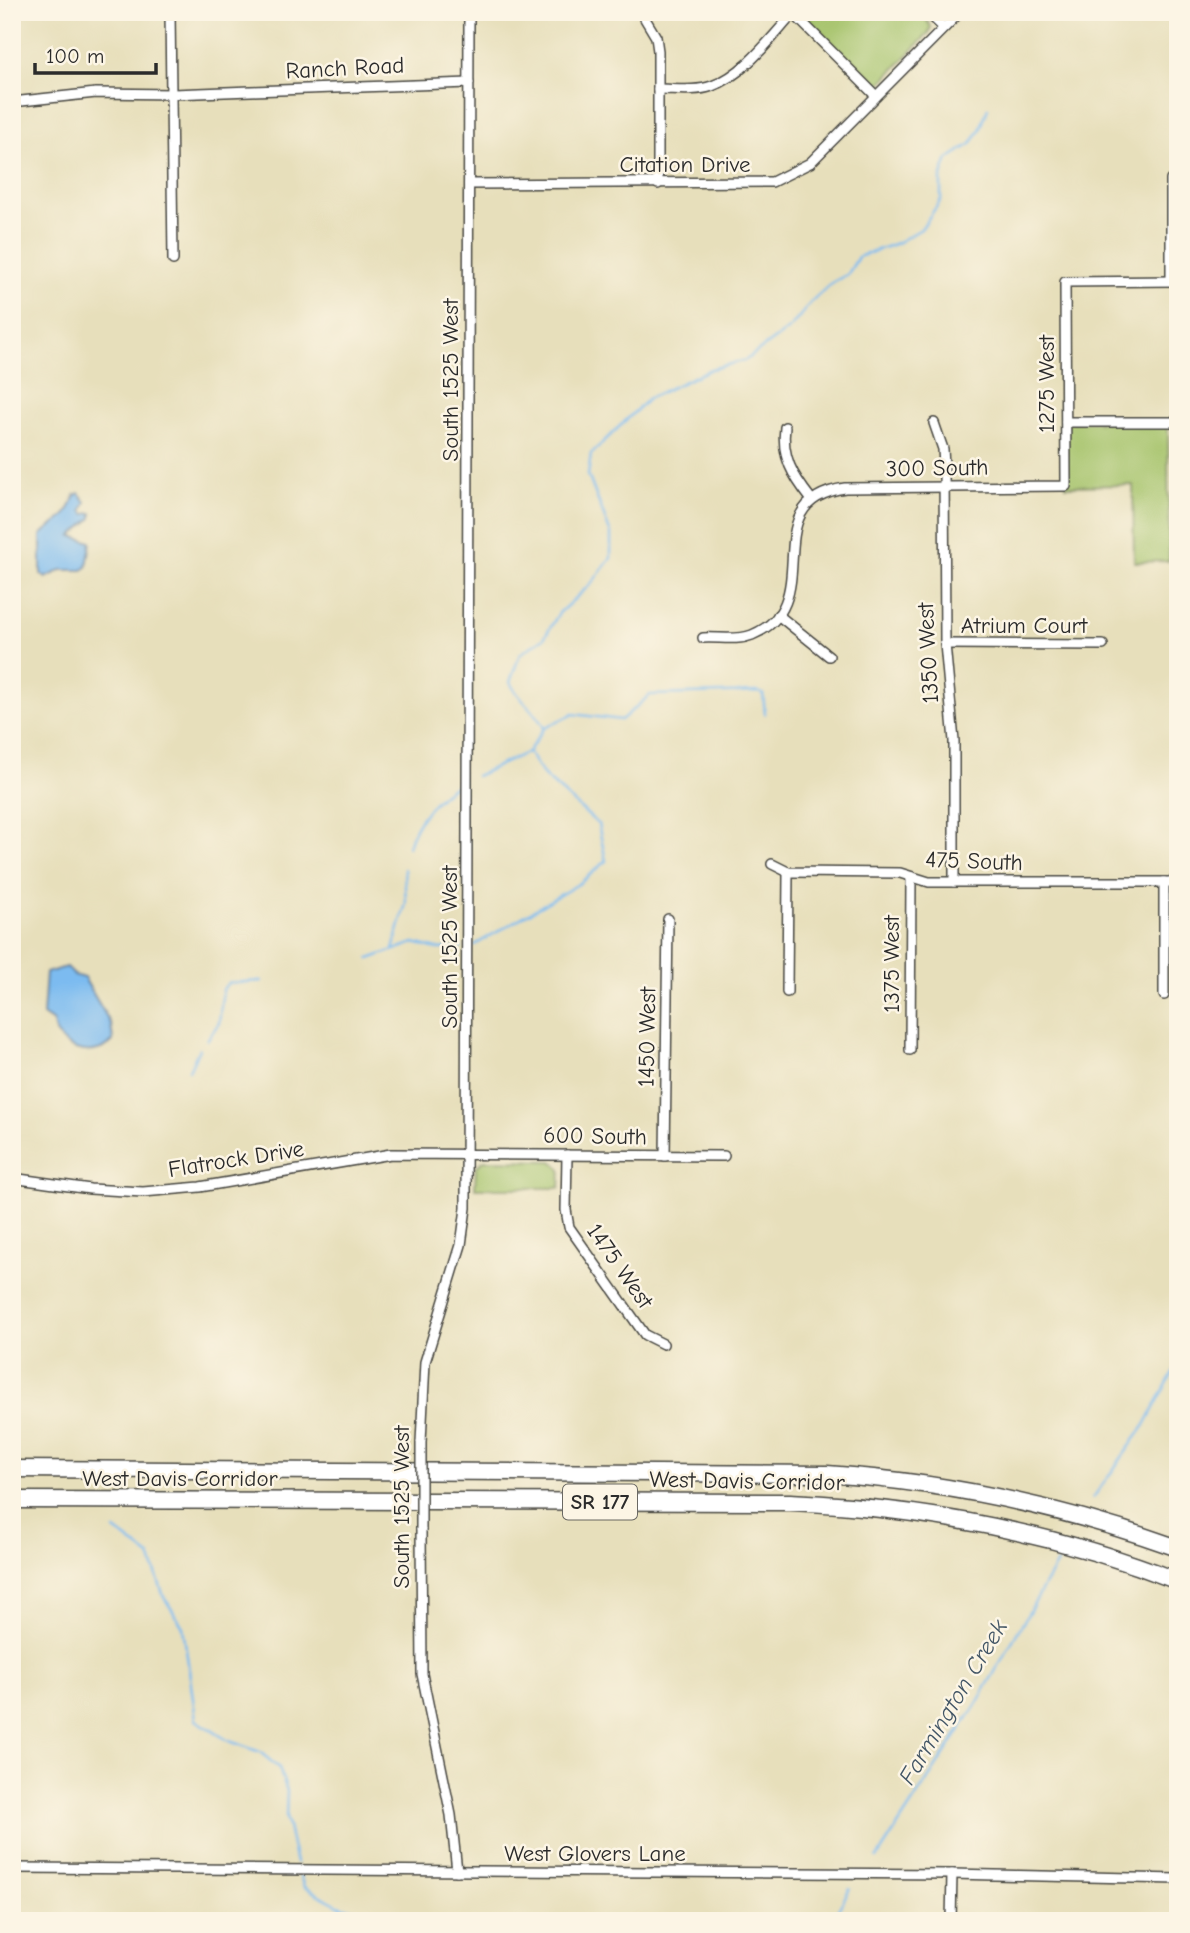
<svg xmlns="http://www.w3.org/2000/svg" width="1190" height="1933" font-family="'Comic Neue',sans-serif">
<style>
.green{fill:#a5c36b;stroke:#68774b;stroke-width:2}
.water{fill:#7cbbf0;stroke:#54738e;stroke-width:2}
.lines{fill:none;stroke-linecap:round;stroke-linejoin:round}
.stream{stroke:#7cbbf0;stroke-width:2.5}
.minor-casing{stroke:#474641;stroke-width:12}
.motorway-casing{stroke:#474641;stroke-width:19}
.minor{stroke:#fff;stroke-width:9}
.motorway{stroke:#fff;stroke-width:16}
.minor-bridge-casing{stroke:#474641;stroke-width:12;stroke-linecap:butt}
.minor-bridge{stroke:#fff;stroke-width:9}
.labels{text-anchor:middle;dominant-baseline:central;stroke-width:5;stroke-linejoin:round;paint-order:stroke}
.shield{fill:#fcf5e5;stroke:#6a6863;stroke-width:2}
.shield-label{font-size:21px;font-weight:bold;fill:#2b2b2b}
.street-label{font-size:23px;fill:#2b2b2b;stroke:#fcf5e5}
.water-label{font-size:24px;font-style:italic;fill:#435666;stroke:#fcf5e5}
</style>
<rect width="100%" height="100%" fill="#fcf5e5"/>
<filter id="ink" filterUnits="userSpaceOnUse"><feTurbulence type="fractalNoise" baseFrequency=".0143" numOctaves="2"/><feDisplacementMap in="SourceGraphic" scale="14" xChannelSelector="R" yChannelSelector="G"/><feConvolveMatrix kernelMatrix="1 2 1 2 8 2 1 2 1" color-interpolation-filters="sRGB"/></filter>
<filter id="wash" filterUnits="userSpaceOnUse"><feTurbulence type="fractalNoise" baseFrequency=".00686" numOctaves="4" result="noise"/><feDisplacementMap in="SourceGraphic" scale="28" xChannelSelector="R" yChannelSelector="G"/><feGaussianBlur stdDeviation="1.57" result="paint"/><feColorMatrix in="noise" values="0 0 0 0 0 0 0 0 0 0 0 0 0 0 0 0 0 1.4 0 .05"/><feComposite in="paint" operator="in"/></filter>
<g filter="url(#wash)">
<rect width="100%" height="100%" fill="#e7dfbb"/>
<g class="green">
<polygon points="797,12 921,12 931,27 929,33 880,84 869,84"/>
<polygon points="1066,422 1168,422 1169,561 1134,562 1133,485 1066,486"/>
<polygon points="484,1160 552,1161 561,1169 560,1188 475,1188 476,1167"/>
</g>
<g class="water">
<path d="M79,493L86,502L82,511L85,514L92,513V518L72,536L91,542L87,567L82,570H61L46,578L41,574V535C59,518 66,522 75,495Z"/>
<path d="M66,967L74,975L84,978L111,1024L113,1041C94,1061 56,1050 53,1022L43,1015L46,973Z"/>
</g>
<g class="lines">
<g class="stream">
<polyline points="544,728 573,714 621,720 650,695 759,692 763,694 765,714"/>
<path d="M476,776L528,752L544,728C535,709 519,701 510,682L520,654L544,638L559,613L591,584L611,558V534L588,475L591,454L649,398L711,369L746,360L790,328L813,300L833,282L848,274L858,257L897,243L921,229L941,200V178L948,159L971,144L980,130L988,108"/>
<path d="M408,847C414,821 438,793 462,782"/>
<polyline points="475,945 580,883 606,861 598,824 544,776 528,752"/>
<polyline points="393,950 406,903 404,869"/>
<polyline points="369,959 414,943 437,949 461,948"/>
<polyline points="207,1040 219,1023 223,989 228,983 262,981"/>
<polyline points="189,1070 199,1049"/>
<polyline points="1093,1498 1145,1425 1178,1363"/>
<polyline points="115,1530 150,1556 164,1597 183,1627 196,1720 227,1740 260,1752 279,1768 287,1791 286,1818 296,1863"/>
<polyline points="877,1858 976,1705 1057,1563"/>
<polyline points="300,1876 304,1887 338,1905 392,1921"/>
<polyline points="832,1921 850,1888"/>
</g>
</g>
</g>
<g filter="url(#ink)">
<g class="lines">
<g class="minor-casing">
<g id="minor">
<polyline points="170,12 173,260"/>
<polyline points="641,12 656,37 658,51 658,184"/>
<polyline points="792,12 876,96"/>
<polyline points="927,12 944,28"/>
<path d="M658,89C676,89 695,92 712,86C744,75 771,38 793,14"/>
<polyline points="12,102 96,93 173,94 469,83"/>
<polyline points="1171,180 1171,281"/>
<polyline points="469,184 772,182 810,163 960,12"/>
<polyline points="1066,422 1178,422"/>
<polyline points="934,423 943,449 944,466 945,644 954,741 954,882"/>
<path d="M785,427C781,457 793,476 811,499"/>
<polyline points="778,615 829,656"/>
<path d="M703,638C719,637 737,641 752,635C830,603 751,502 845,488L1066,486L1065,282L1178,281"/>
<polyline points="945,644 1103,645"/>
<polyline points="772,864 788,872 900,873 929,882 1178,882"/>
<polyline points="1164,882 1164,995"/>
<polyline points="787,992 788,872"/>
<polyline points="910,1050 911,877"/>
<polyline points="567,1155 566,1210 569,1227 645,1335 663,1344"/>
<polyline points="665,1156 668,919"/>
<polyline points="12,1178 90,1189 143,1192 200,1187 391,1154 724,1156"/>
<polyline points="421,1442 425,1362 461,1245 466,1208 469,12"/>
<polyline points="421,1529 422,1674 451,1815 457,1871"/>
<polyline points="12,1868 952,1874 1178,1879"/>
<polyline points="951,1921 952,1874"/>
</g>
</g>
<g class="motorway-casing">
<g id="motorway">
<path d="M12,1469L827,1474C948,1482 1063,1507 1178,1548"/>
<path d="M12,1500L790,1502C924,1508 1053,1532 1178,1581"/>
</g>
</g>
<use href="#minor" class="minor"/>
<use href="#motorway" class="motorway"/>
<g class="minor-bridge-casing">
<polyline id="minor-bridge" points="421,1529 421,1442"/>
</g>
<use href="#minor-bridge" class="minor-bridge"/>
</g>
</g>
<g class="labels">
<rect class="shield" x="563" y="1484.5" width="74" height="35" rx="5"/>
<g class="shield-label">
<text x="600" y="1502">SR 177</text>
</g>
<g class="street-label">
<text transform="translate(345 68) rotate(-3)">Ranch Road</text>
<text x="685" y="164">Citation Drive</text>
<text transform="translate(450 380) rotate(-90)">South 1525 West</text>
<text transform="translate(1046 384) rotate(-90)">1275 West</text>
<text transform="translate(937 468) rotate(-1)">300 South</text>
<text x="1024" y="625">Atrium Court</text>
<text transform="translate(928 653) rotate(-93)">1350 West</text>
<text transform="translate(974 861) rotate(2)">475 South</text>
<text transform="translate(449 947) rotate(-90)">South 1525 West</text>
<text transform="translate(891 964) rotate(-90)">1375 West</text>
<text transform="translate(647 1037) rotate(-89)">1450 West</text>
<text transform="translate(595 1136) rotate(1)">600 South</text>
<text transform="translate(236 1159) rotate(-9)">Flatrock Drive</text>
<text transform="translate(620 1266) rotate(55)">1475 West</text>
<text x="180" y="1478">West Davis Corridor</text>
<text transform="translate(747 1481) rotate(1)">West Davis Corridor</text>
<text transform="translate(401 1507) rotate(-90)">South 1525 West</text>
<text x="595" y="1853">West Glovers Lane</text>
</g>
<g class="water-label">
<text transform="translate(953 1702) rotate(-59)">Farmington Creek</text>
</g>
</g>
<rect width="1190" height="1933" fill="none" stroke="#fcf5e5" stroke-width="42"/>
<path d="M35 63v10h121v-10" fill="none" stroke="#2b2b2b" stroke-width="3.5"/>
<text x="46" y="63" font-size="21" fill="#2b2b2b" stroke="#fcf5e5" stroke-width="5" paint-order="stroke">100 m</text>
</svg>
